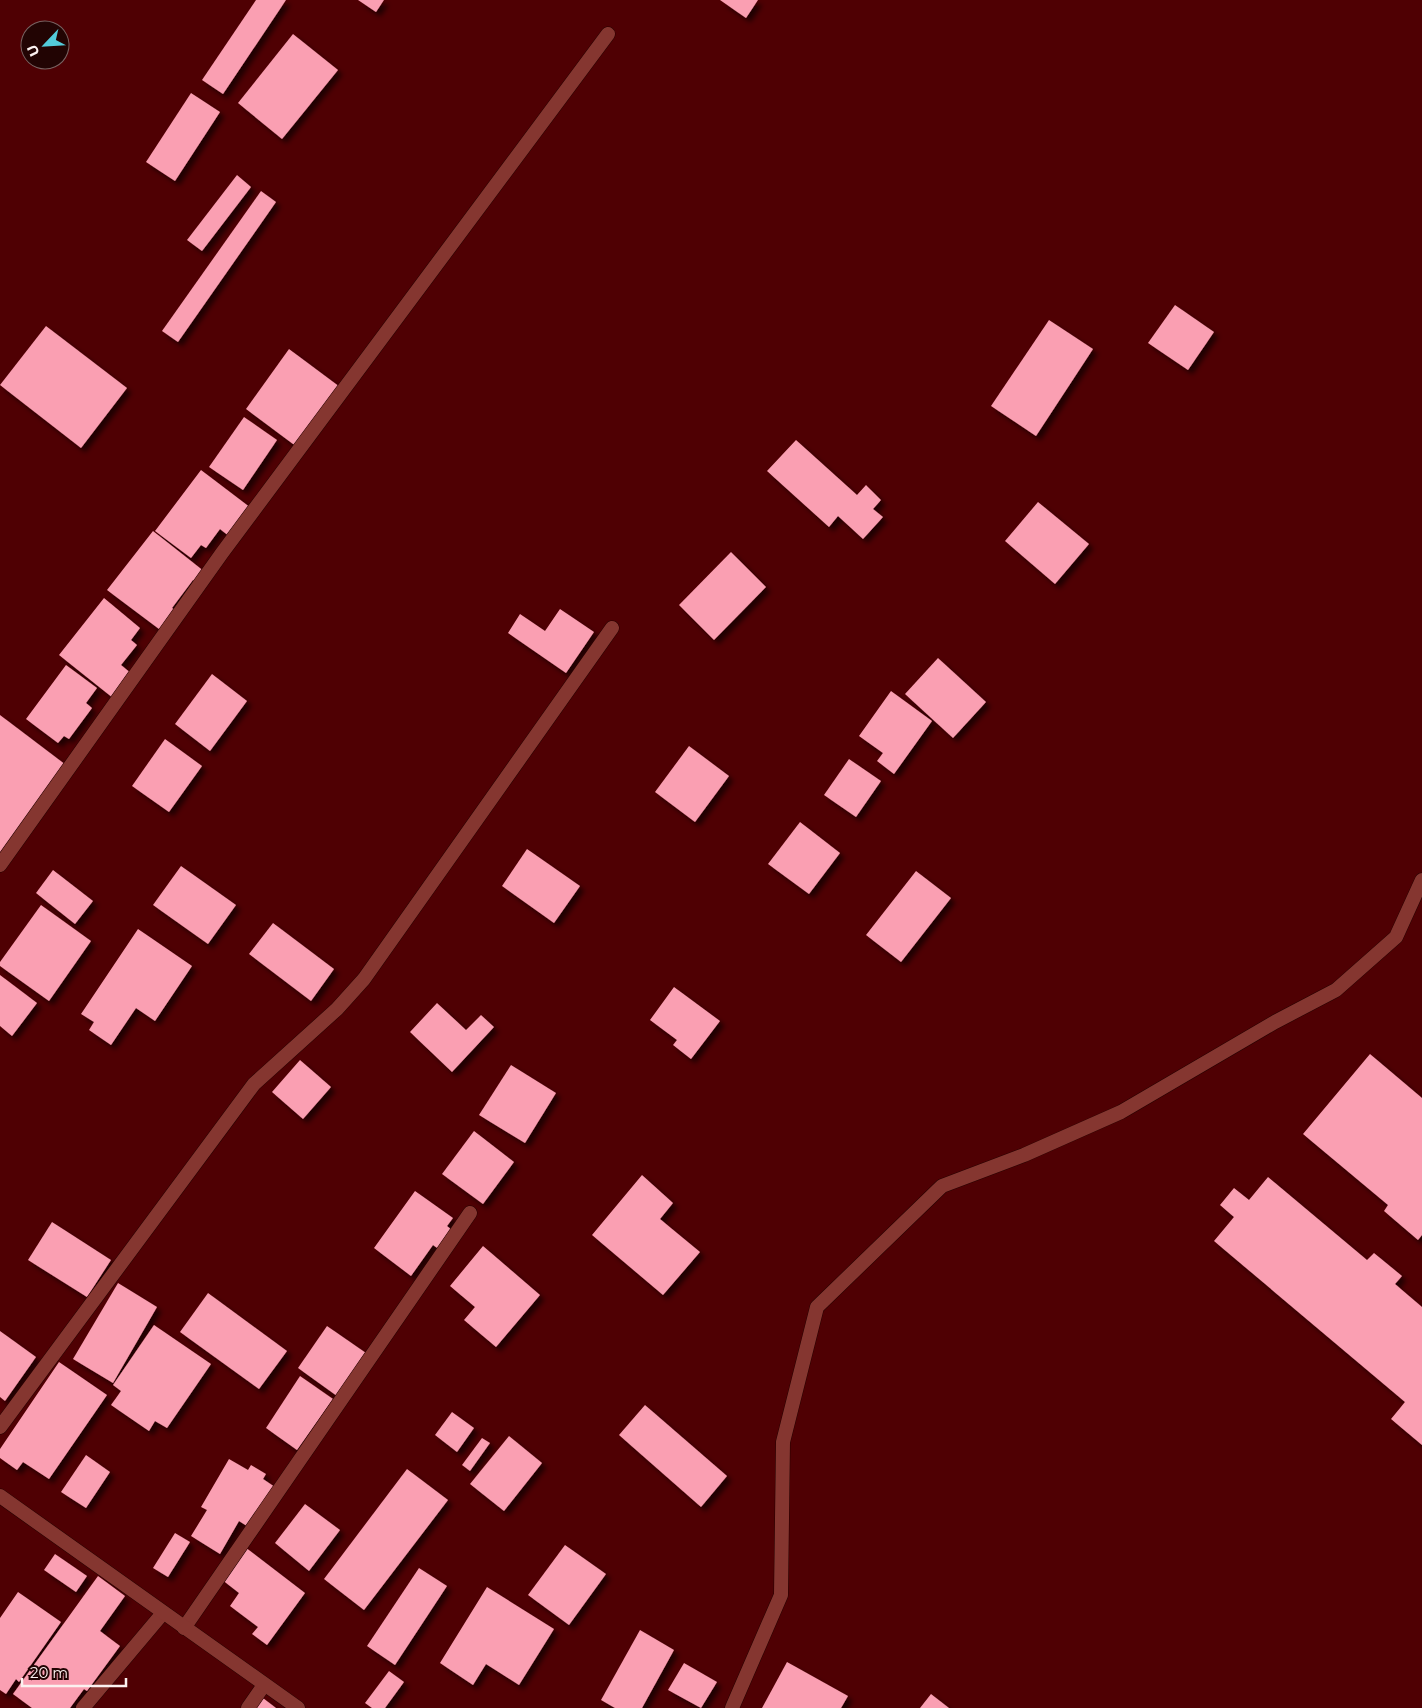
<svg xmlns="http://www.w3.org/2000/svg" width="1422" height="1708" font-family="Montserrat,sans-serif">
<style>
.building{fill:#fa9fb2;filter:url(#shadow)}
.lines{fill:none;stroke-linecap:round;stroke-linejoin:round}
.minor-casing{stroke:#250101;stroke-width:15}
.tertiary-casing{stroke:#250101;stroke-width:15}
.minor{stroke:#853630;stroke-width:14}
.tertiary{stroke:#853630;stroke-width:14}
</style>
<defs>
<filter id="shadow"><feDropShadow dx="4.5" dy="4.5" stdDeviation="2.5" flood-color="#0009"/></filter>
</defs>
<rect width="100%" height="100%" fill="#4f0003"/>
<g class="building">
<polygon points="256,0 286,0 223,94 202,80"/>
<polygon points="358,0 384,0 376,12"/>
<polygon points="720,0 758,0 746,18"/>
<polygon points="293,34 338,70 282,139 238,103"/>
<polygon points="191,93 220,112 175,181 146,162"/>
<polygon points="237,175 251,187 202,251 187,240"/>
<polygon points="261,191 276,202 178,342 162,331"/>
<polygon points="1175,305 1214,332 1188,370 1148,343"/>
<polygon points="1049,320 1093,349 1036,436 991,406"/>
<polygon points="46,326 127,388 81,448 0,385"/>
<polygon points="289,349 340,387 297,447 246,409"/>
<polygon points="244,417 277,440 243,490 209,467"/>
<polygon points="796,440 857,495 866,485 881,500 873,509 883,517 863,539 838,516 829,527 767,471"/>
<polygon points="201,470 251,508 230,537 220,529 206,548 201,545 191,558 155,531"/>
<polygon points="1038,502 1089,544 1055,584 1005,541"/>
<polygon points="153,531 205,572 197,584 193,580 172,608 178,612 163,632 107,590"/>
<polygon points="731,552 766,587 714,640 679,605"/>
<polygon points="104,598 140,628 131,640 137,645 121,665 132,674 113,698 59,655"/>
<polygon points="560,609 594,632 566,673 508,633 520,614 545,631"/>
<polygon points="938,658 986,702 953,738 905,694"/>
<polygon points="66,665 97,688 86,703 92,708 69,739 64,736 58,743 26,719"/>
<polygon points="212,674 247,701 210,751 175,724"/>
<polygon points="891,691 932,721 894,774 877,761 883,753 859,736"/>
<polygon points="0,715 66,765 0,853"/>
<polygon points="165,739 202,766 169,812 132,786"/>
<polygon points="689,746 729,776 695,822 655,792"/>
<polygon points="849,759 881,781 856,817 824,795"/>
<polygon points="800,822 840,853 809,894 768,864"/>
<polygon points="527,849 580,886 554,923 502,886"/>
<polygon points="181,866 236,905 208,944 153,905"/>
<polygon points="53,870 93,901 75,924 36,893"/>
<polygon points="916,871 951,898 901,962 866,935"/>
<polygon points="41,905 91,941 49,1001 0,966 0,962"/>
<polygon points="273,923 334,969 311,1001 249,954"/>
<polygon points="138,929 192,966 155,1021 136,1008 111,1045 89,1030 94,1022 81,1014"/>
<polygon points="0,975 37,1003 12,1036 0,1026"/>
<polygon points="674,987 720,1021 691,1059 673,1045 677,1040 650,1020"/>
<polygon points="437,1003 466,1030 481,1015 494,1027 452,1072 410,1032"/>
<polygon points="1370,1054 1422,1098 1422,1235 1418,1240 1384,1211 1388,1205 1303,1134"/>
<polygon points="300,1060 331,1087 303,1119 272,1092"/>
<polygon points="511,1065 556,1093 525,1143 479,1115"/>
<polygon points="474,1131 514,1162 483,1204 442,1174"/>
<polygon points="642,1175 673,1203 660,1219 700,1252 663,1295 592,1235"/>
<polygon points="1268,1177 1367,1260 1374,1253 1402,1276 1395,1284 1422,1307 1422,1445 1391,1419 1405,1402 1214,1241 1234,1217 1220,1205 1234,1188 1249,1200"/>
<polygon points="415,1191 453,1218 447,1226 453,1231 440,1250 433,1245 411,1276 374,1248"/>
<polygon points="52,1222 111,1260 87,1297 28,1260"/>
<polygon points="483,1246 540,1295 496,1347 464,1320 475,1307 450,1286"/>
<polygon points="118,1283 157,1307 113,1383 73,1359"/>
<polygon points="208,1293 287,1351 259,1389 180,1332"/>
<polygon points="154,1325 211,1364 167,1428 155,1421 149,1431 111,1405 121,1391 113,1385"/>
<polygon points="327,1326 366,1353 337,1396 298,1368"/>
<polygon points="0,1331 36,1357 5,1401 0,1397"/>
<polygon points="59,1362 107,1395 49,1479 23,1462 17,1470 0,1458 0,1449"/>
<polygon points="300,1376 333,1399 297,1450 266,1428"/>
<polygon points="645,1405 727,1476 701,1507 619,1435"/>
<polygon points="452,1412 474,1428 457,1452 435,1435"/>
<polygon points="509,1436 542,1463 504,1511 470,1484"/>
<polygon points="482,1438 490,1443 470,1471 462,1465"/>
<polygon points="86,1455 110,1472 86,1508 61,1492"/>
<polygon points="229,1459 248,1470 251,1465 266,1474 263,1479 275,1487 250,1528 239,1521 220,1554 191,1536 207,1510 201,1507"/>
<polygon points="407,1469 448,1500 364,1610 324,1579"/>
<polygon points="305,1504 340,1530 309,1571 275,1543"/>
<polygon points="175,1533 190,1542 168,1577 153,1568"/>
<polygon points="565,1545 606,1574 569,1625 528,1595"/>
<polygon points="245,1547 305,1593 267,1645 252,1634 258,1627 230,1606 239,1593 221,1579"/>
<polygon points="55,1554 87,1576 76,1592 44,1570"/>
<polygon points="419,1568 447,1586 395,1665 367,1646"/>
<polygon points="98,1576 125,1596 100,1631 120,1646 87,1691 84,1689 70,1708 32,1708 13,1694"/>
<polygon points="487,1587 554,1629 519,1685 486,1664 473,1685 440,1663"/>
<polygon points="18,1592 61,1622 19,1682 16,1679 6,1694 0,1690 0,1618"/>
<polygon points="640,1630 674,1650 642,1708 615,1708 601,1700"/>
<polygon points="787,1662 848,1696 841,1708 762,1708"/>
<polygon points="684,1663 717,1682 701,1708 668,1690"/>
<polygon points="389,1671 404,1682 385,1708 372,1708 365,1703"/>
<polygon points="931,1694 949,1708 920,1708"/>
<polygon points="263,1698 276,1708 255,1708"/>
</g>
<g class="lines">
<g class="minor-casing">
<g id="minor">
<polyline points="0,865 222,553 608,34"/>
<polyline points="0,1427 254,1084 337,1009 364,979 612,628"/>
<polyline points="184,1628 470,1213"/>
<polyline points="83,1708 163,1613"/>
<polyline points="248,1708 264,1685"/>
<polyline points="732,1708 781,1595 783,1442 817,1307 942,1186 1024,1155 1121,1112 1275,1022 1336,990 1396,937 1422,880"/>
</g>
</g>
<g class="tertiary-casing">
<polyline id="tertiary" points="0,1496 298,1708"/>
</g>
<use href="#minor" class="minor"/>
<use href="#tertiary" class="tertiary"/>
</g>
<g transform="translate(45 45) rotate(245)"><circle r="24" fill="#220403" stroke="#796362"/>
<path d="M0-4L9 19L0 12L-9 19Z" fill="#53cbda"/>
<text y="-8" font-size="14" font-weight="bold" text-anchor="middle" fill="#fbf1f0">U</text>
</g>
<path d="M22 1678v8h104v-8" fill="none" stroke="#fbf1f0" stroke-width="2.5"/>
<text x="30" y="1678" font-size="15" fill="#fbf1f0" stroke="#220403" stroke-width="4" paint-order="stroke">20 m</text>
</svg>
